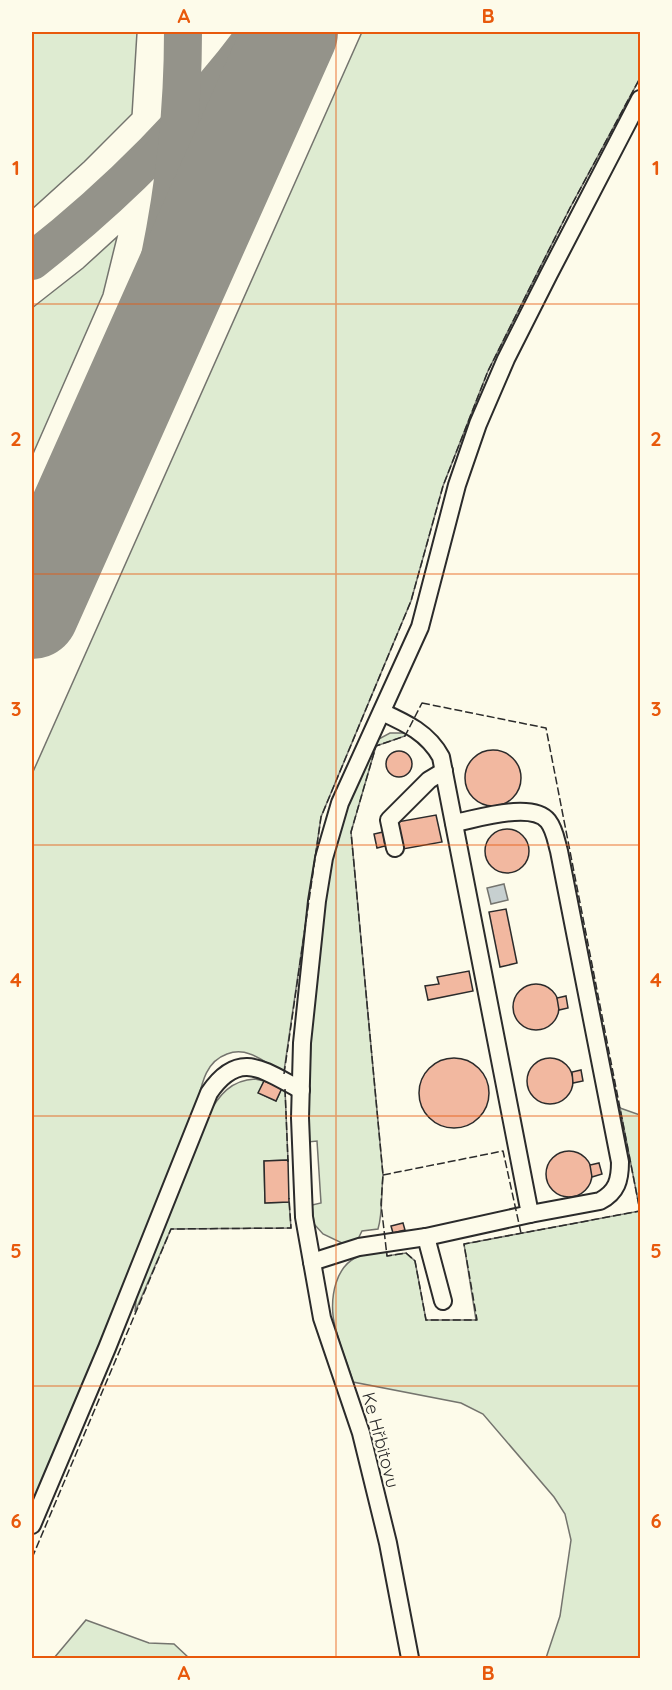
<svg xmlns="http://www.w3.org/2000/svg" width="672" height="1690" font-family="Quicksand,sans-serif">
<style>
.green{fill:#deebd1;stroke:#74746e;stroke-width:1.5}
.water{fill:#c7d0d0;stroke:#74746e;stroke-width:1.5}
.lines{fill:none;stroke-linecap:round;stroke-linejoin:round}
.taxiway{stroke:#94938a;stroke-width:38}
.runway{stroke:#94938a;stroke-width:94}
.building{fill:#f2b8a0;stroke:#2b2b2b;stroke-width:1.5}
.minor-casing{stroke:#2b2b2b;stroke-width:20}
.minor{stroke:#fdfbea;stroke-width:16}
.fence{stroke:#2b2b2b;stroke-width:1.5;stroke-dasharray:8 3;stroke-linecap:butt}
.grid{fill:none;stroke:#e8590c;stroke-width:1.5;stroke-opacity:0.55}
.labels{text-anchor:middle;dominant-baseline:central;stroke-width:4.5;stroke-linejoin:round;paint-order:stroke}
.street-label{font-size:18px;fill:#2b2b2b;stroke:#fdfbea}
.neatline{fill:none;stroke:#e8590c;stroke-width:2}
.grid-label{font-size:20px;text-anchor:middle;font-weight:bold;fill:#e8590c}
</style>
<rect width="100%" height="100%" fill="#fdfbea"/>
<g class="green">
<polygon points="32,32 137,32 132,114 84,162 32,209"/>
<path d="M362,32H640V78L570,208L488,371L443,486L411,601L321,817L284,1071C272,1068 262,1058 250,1054C242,1051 235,1051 227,1054C202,1063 201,1091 195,1113L32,1513V774Z"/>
<polygon points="117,237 103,294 32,456 32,308 83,268"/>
<path d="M390,733H406L405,736L376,746L351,832L383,1175C381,1194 383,1212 378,1229L362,1231L356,1243L346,1245L323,1234L314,1224L312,1205L321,1203L317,1141L308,1142L312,998L329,874L347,799L375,741Z"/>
<path d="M255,1079L264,1081L259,1093L276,1101L282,1088L285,1089L288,1160L264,1161L265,1203L289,1202L291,1228L171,1229L135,1312L137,1289L208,1115C219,1095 231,1080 255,1079Z"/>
<path d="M620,1108L640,1115V1658H546L560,1616L571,1540L565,1514L554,1497L483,1414L461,1403L353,1382C348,1364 334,1332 333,1315C331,1295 336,1268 355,1258C364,1253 376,1252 386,1250L387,1256L406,1253L415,1261L426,1320H476L464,1244L640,1211Z"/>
<polygon points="86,1620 149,1643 174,1644 189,1658 54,1658"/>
</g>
<polygon class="water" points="504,884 508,900 491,904 487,888"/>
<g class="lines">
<g class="taxiway">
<path d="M32,261C116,195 193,118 257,32"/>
<path d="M32,602C128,428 183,231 183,32"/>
</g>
<polyline class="runway" points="32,612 291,32"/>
</g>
<g class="building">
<circle cx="493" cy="778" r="28"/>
<circle cx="399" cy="764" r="13"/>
<polygon points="436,815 442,842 403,849 397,822"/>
<circle cx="507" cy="851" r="22"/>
<polygon points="383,832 385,846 377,848 374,834"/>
<polygon points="506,909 517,963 500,967 489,912"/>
<polygon points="469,971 473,991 428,1000 425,986 439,984 437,977"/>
<circle cx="536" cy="1007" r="23"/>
<polygon points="566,996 568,1008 559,1010 557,998"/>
<circle cx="550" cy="1081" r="23"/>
<circle cx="454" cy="1093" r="35"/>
<polygon points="581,1070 583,1081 573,1083 572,1072"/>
<polygon points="264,1081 282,1088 276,1101 258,1093"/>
<circle cx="569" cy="1174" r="23"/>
<polygon points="288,1160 289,1202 265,1203 264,1161"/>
<polygon points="599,1163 602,1174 592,1177 590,1165"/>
<polygon points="403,1223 405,1230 393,1233 391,1226"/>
</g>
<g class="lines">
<g class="minor-casing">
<g id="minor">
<path d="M454,823C477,819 532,801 548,821C555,830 556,841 559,851L620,1162C620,1180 617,1192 600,1201L530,1214"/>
<polyline points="395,848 389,820 429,780 444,771"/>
<polyline points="426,1237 443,1301"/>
<path d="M312,1262L359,1247L426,1237L530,1214L441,757C428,733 406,723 382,712"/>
<path d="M32,1525L107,1348L209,1093C239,1049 263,1070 301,1090"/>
<polyline points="410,1658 388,1543 361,1433 322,1318 304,1217 300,1118 302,1043 317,901 324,858 340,803 420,627 457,485 478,424 506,359 549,274 640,99"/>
</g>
</g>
<use href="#minor" class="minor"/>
<g class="fence">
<polygon points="422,703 546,728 640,1211 464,1244 477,1320 426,1320 415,1261 406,1253 387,1256 381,1204 383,1175 351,832 376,746 405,736"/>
<polyline points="284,1074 321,817 411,601 443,486 488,371 570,208 640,78"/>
<polyline points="285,1089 288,1162"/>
<polyline points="383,1175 503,1151 521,1233"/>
<polyline points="32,1558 171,1229 291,1228 289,1198"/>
</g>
</g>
<path class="grid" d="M336,32V1658M32,304H640M32,574H640M32,845H640M32,1116H640M32,1386H640"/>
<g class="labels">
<g class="street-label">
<text transform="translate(381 1440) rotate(75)">Ke Hřbitovu</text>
</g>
</g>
<rect width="672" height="1690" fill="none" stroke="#fdfbea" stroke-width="66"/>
<rect x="33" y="33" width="606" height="1624" class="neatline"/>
<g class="grid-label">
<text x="184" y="23">A</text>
<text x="488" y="23">B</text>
<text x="16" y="175">1</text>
<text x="656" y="175">1</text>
<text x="16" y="446">2</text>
<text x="656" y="446">2</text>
<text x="16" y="716">3</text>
<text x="656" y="716">3</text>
<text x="16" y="987">4</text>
<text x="656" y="987">4</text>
<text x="16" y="1258">5</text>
<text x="656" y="1258">5</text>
<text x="16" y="1528">6</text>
<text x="656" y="1528">6</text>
<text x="184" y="1680">A</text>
<text x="488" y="1680">B</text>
</g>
</svg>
